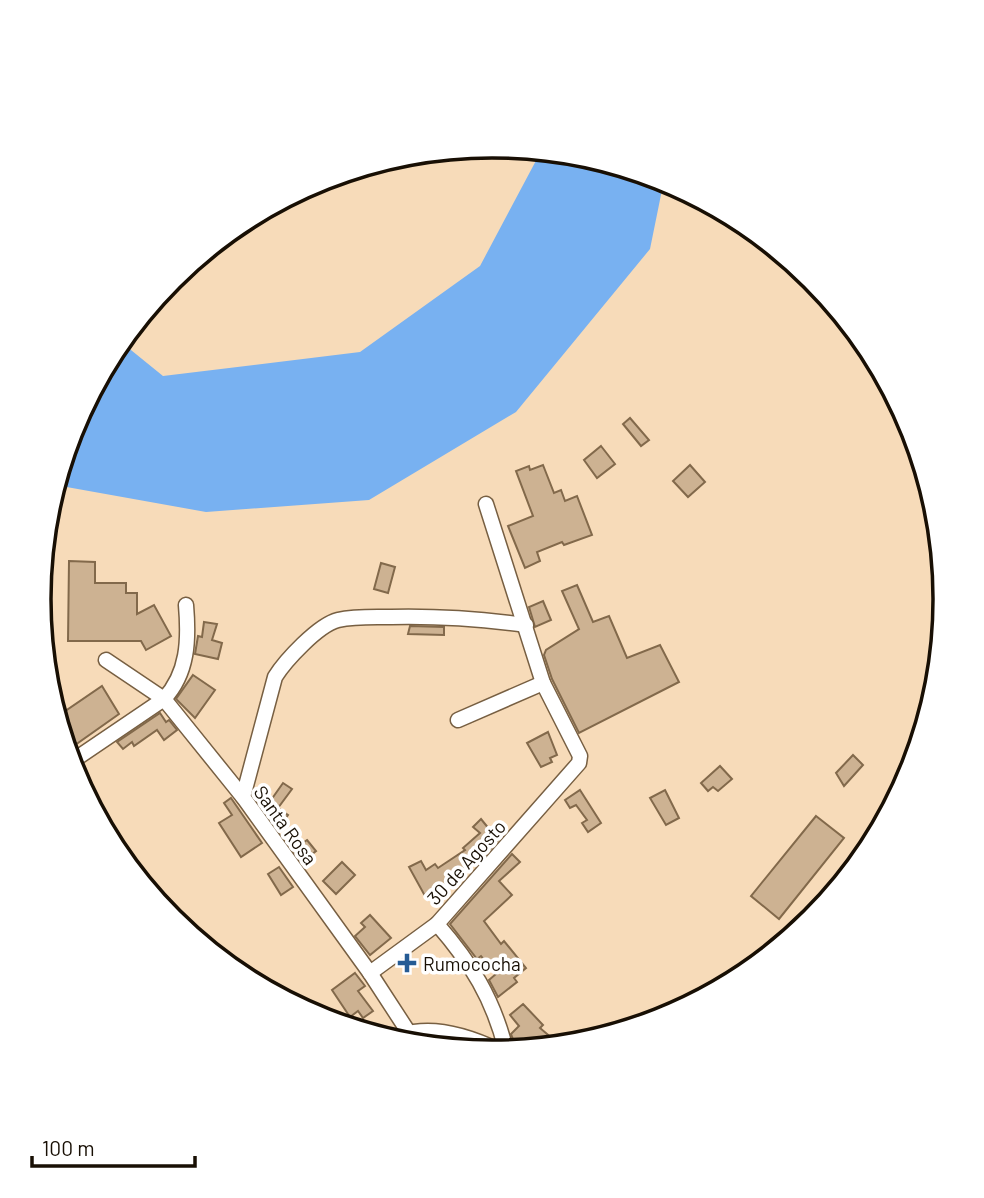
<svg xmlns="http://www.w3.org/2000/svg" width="984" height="1198" font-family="Barlow,sans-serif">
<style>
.water{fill:#78b1f1}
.building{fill:#cdb292;stroke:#82694b;stroke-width:2}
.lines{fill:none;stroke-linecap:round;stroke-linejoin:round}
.minor-casing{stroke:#775f42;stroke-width:17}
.minor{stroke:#fff;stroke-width:14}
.poi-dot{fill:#255b94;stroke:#fff;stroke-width:2.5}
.labels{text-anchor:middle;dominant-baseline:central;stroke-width:7;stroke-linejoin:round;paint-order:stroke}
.street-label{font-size:19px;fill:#180f04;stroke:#fff}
.poi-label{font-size:19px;fill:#180f04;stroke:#fff;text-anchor:start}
.rim{fill:none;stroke:#180f04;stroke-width:3.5}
</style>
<rect width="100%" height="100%" fill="#f7dbb9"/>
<polygon class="water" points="539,155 664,180 650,249 516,412 369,500 206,512 61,486 73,425 126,346 163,376 360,352 480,266"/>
<g class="building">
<polygon points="630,418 649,440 641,446 623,424"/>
<polygon points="601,446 615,464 597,478 584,460"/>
<polygon points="543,465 554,493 561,490 565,501 577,496 592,535 564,545 562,542 537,552 540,561 525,568 508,526 533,516 516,471 529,466 530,470"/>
<polygon points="690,465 705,482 688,497 673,481"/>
<polygon points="69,561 95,562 95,583 126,583 126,593 137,593 137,614 154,605 171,636 146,650 141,641 68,641"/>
<polygon points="381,563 395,567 388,593 374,589"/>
<polygon points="577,585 593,622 609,616 627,658 660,645 679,682 579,733 552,679 544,655 546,650 579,629 562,591"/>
<polygon points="543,601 551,620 535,627 529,607"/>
<polygon points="204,622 217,624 212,640 222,643 218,659 195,654 198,636 202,637"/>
<polygon points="410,626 444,627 444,635 408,634"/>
<polygon points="193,675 215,690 195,718 176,699"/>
<polygon points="102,686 119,714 68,750 61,714"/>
<polygon points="160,713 166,722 169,720 177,730 164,740 157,730 134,746 132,742 123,749 117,742"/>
<polygon points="548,732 557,755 550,758 552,762 541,767 527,743"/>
<polygon points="853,755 863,765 844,786 836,773"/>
<polygon points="720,766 732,779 718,791 713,787 708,791 701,783"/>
<polygon points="283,783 292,789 278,808 288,815 279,828 264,810"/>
<polygon points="580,790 601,823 588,832 582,823 587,820 576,805 570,808 565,800"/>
<polygon points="665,790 679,818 666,825 650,798"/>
<polygon points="231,798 262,843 241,857 219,823 232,815 224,803"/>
<polygon points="816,816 844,838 779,919 751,896"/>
<polygon points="481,819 498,840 484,856 482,854 446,882 448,884 425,896 409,867 421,861 426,870 435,864 438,868 465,850 463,848 480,833 473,827"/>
<polygon points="307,840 316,851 302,862 293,850"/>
<polygon points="512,854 520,862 499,881 512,895 484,921 501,944 504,941 526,968 514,978 517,982 498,997 489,980 496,974 481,956 477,959 450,924"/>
<polygon points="342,862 355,875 336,894 323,881"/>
<polygon points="279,867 293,887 281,895 268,874"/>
<polygon points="370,915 391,938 370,955 355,936 365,927 361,923"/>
<polygon points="355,973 365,986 358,991 373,1011 363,1018 358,1011 350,1017 332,990"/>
<polygon points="523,1004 543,1025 540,1028 554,1040 519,1047 514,1042 511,1034 519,1026 510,1015"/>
</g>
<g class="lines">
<g class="minor-casing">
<g id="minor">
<polyline points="106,660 164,699 243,797 370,973 411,1036"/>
<polyline points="458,720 543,683"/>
<path d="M71,762L164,699C188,673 189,640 186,605"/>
<path d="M243,797L275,677C285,661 318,625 338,620C355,616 374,617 391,617C436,616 482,619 526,625"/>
<path d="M437,924C471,963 493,998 506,1050"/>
<polyline points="370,973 437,924 579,763 580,756 543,683 486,504"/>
<path d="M402,1035C434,1024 471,1037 500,1051"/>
</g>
</g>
<use href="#minor" class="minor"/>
</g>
<path class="poi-dot" d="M403.5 952.5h7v7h7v7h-7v7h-7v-7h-7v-7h7z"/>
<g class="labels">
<g class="street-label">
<text transform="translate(286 825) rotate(54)">Santa Rosa</text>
<text transform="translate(466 862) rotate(-48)">30 de Agosto</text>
</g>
<g class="poi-label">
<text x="423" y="963">Rumococha</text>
</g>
</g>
<path d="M0 0H984V1198H0ZM51 599a441 441 0 1 1 882 0a441 441 0 1 1-882 0Z" fill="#fff" fill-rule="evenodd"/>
<path class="rim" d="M51 599a441 441 0 1 1 882 0a441 441 0 1 1-882 0Z"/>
<path d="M32 1156v10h163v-10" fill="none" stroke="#180f04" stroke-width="3.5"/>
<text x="42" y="1156" font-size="21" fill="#180f04" stroke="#ffffff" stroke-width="5" paint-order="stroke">100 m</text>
</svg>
